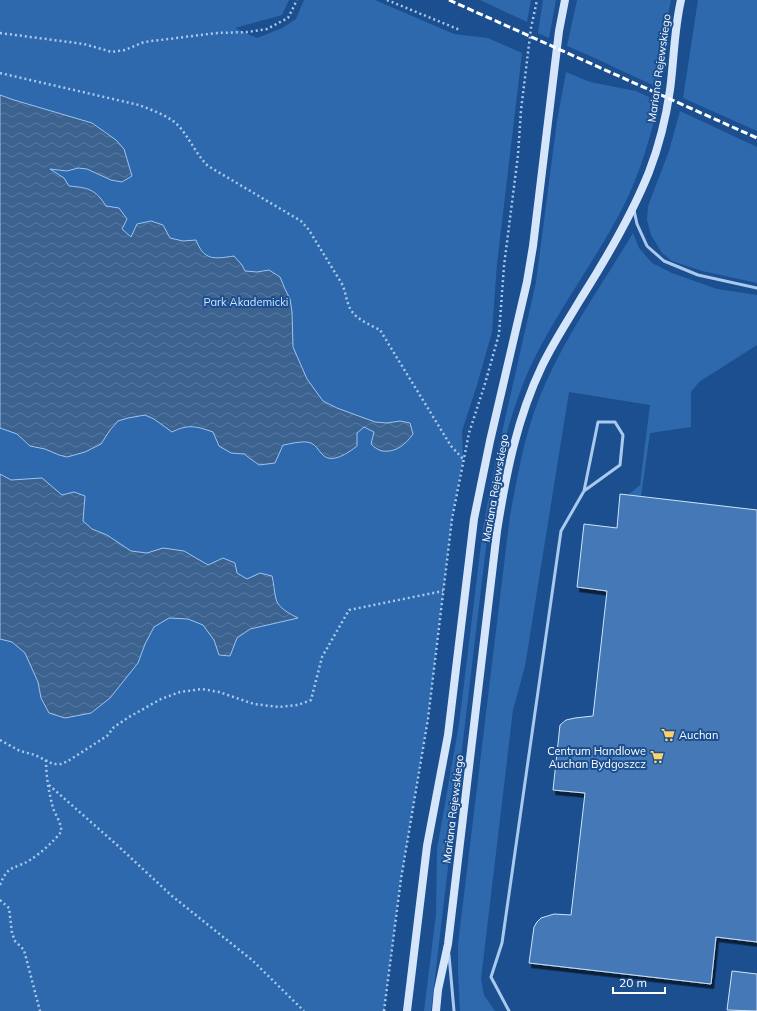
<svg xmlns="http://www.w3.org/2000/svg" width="757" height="1011" font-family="Mulish,sans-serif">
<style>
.green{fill:#2e69ad}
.water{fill:url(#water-waves);stroke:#9cc4f0}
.building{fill:#4478b7;stroke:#cfe3fa;filter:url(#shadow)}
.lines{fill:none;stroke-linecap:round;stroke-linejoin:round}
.path{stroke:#a9c9ee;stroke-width:2.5;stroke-dasharray:2 3;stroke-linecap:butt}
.lane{stroke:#a9c9ee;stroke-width:3}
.secondary{stroke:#d6e6fa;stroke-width:8}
.rail{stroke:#fff;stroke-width:3;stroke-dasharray:7 3;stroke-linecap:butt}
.labels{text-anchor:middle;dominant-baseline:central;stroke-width:4;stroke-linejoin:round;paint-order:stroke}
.street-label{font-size:11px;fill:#fff;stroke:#1b4f8f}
.park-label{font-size:11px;fill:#cfe3fa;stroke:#1b4f8f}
.poi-label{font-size:11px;fill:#fff;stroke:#1b4f8f;text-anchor:start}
</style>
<defs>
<pattern id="water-waves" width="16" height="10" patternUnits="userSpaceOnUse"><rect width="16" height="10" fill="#3c6290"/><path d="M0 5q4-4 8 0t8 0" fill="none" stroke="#597aa1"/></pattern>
<filter id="shadow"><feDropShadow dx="2.5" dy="4.5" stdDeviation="0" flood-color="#0009"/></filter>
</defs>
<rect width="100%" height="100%" fill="#1b4f8f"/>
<g class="green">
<polygon points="0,0 289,0 282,15 235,28 257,38 282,28 296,19 304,0 375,0 454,34 488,38 522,53 497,264 492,332 477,385 462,431 463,459 452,519 428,719 401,879 384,1011 0,1011"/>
<polygon points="480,0 531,0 527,22"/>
<polygon points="543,0 556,0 549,38 538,33"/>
<path d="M577,0H671L668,16L660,88C629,75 599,59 567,46Z"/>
<polygon points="698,0 757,0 757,131 683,98"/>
<path d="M566,72L590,82L636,91L659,102C650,138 640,174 623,207C594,264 554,314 528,372C506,422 496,476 488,530L431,1011H424L436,914L437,849L459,724L483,528L496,459L536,282L557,121Z"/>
<polygon points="680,111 757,147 757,283 702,271 672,261 662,253 651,235 647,220 648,206 669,151"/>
<path d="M633,233L639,248L652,263L672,273L717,289L757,295V345L699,382L691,392V427L650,433L641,497L628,495L640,485L650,405L569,392L525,666L513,710L481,979L484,995L495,1011H460L458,974V944L510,515C516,485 521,454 530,425C551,355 596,295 633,233Z"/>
</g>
<g class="water">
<path d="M0,95L14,100L92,123L116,140L124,149L132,176L122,182L111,180L87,169L78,168L67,171L50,169L64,178L69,186C89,188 95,189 106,206L119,208L127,219L122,229L131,237L137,224L151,221L163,225L170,238L183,241L196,240C204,261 214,259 234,256L242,265L245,271L257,272L269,270L280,277L285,289L290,299L292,312L293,347L307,379L323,401L337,408L375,422L387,423L400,421L410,423L413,434C406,444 396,453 382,451C378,450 374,447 371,444L374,432L364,427L357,433V446C348,453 331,465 322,454C318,450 316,445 311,443C304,440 290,444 283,445L275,463L259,465L244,454L231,453L219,446L213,432C196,426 188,424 172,432L154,419L145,415L128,418L118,421L110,430L101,444L85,452L67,457L59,455L45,449L30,446L17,434L0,428Z"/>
<path d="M0,474L11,480L42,478L62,495L74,492L85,496L83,521L92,529L107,535L131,551L147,553L163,548L184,551L208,565L223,558L235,563L237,573L247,579L260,573L272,576C274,584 274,591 276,599C278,608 290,614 298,618L250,629L237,638L230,656L219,655L214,640L203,625L188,619L169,618L154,627L145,644L138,663L110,698L91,713L65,718L49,713L41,698L38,682L25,653L12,642L0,639Z"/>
</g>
<g class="building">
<polygon points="620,494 757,510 757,942 716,937 711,984 529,963 534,927 537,922 541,918 554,914 571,915 585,793 553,790 560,725 566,720 575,718 593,716 607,591 577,587 584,524 617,528"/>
<polygon points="732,971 757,974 757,1011 727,1010"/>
</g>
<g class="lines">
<g class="path">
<polyline points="387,0 460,30"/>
<polyline points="0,33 84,44 112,52 125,50 144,42 217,33 247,32 267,29 288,18 297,0"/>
<path d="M0,73L139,105C154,111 173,117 182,130C192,143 197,155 208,166L301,221L309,230L342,284C346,292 346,302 351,310C357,320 371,325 380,330L451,446L463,459"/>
<polyline points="0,740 20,751 35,755 53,764 61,764 68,761 107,736 114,727 129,717 161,699 180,692 202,689 219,692 254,704 279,707 298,705 311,700 322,657 349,610 443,591"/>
<polyline points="49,785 117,845 172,896 252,960 304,1011"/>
<path d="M0,885C8,864 14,870 30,860C40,854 54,841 61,832C62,824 56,816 53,808C49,793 46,776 46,760"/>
<polyline points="0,900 9,908 12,933 15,941 24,950 40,1011"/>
<polyline points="384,1011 401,879 428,719 452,519 469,433 484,387 499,334 504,266 518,155 521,110 531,28 537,0"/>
</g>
<g class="lane">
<polyline points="634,210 637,224 647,246 664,261 698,275 757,288"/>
<polyline points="449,955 454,1011"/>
<polyline points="509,1011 491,977 502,943 561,531 584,491 598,422 615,422 623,435 620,465 584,491"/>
</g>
<g class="secondary">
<polyline points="407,1011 427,846 448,735 474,519 490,441 527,282 533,246 559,31 565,0"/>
<path d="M436,1011L438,990L448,944L497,531C506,474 517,418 542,366C553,343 567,322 580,300C606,259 631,217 649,172C659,146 666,118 670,90C674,60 674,30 681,0"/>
</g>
<polyline class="rail" points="449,0 757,138"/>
</g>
<defs>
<g id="supermarket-bare" transform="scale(1.08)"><path d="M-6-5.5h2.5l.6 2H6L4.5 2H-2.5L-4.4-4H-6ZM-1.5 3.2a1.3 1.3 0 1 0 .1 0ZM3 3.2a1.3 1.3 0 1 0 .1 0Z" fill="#ffd166" stroke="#1b4f8f" stroke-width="2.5" paint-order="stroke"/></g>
</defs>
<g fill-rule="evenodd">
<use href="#supermarket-bare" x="668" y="735"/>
<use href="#supermarket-bare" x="657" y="757"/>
</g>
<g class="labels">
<g class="street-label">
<text transform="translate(659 68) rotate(-82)">Mariana Rejewskiego</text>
<text transform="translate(495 488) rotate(-80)">Mariana Rejewskiego</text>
<text transform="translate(453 809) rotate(-83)">Mariana Rejewskiego</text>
</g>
<g class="park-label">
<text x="246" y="302">Park Akademicki</text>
</g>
<g class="poi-label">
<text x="679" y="735">Auchan</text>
<text x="646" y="751" text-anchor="end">Centrum Handlowe<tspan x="646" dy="13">Auchan Bydgoszcz</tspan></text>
</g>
</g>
<path d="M613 987v6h52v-6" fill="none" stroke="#ffffff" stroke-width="2"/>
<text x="619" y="987" font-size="12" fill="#ffffff" stroke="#1b4f8f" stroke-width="3" paint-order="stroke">20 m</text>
</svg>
